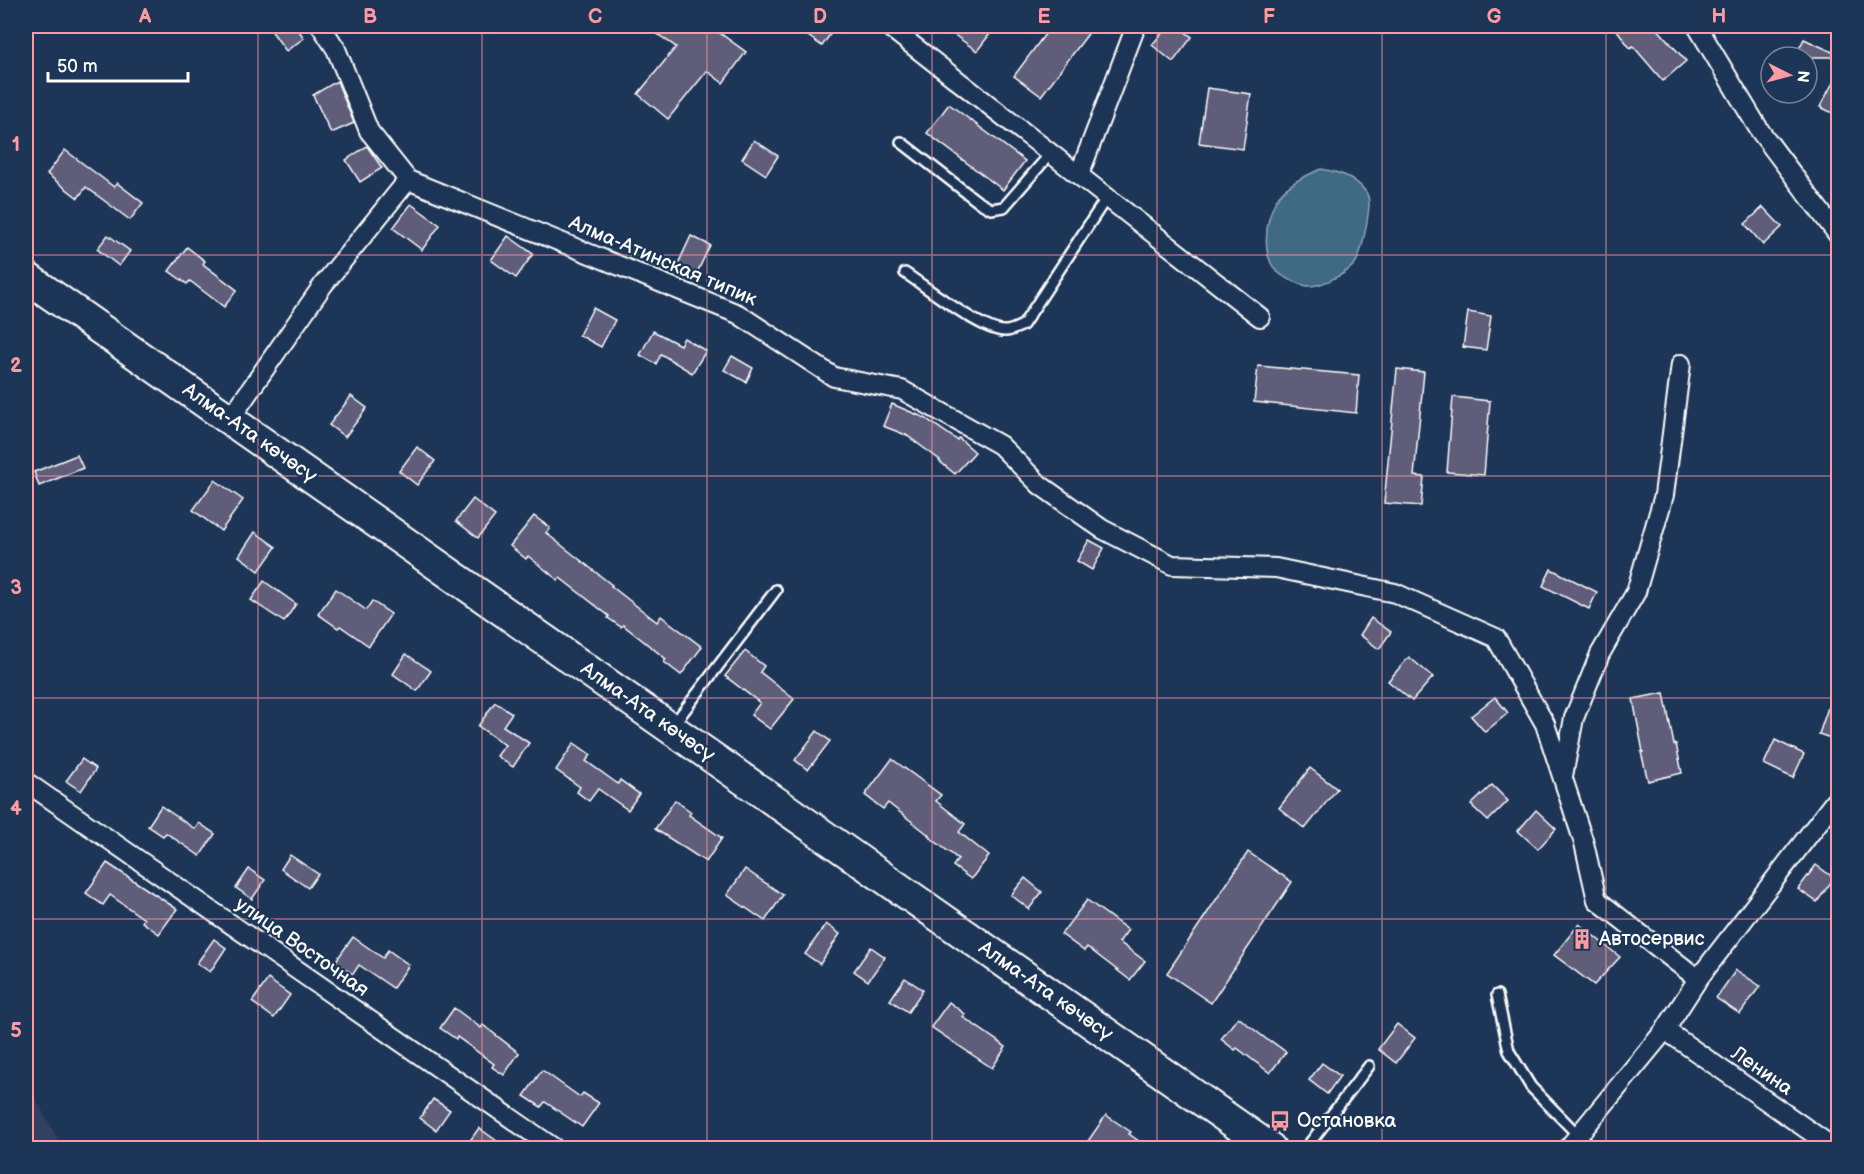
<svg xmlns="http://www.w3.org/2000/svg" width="1864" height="1174" font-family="'Balsamiq Sans',sans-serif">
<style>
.built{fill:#314162}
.water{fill:#3f6a84;stroke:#8ca6b5;stroke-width:1.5}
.building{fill:#615d7a;stroke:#fff;stroke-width:1.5}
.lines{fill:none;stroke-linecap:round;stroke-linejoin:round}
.service-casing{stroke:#fff;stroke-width:14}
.minor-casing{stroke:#fff;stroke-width:22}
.trunk-casing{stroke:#fff;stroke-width:34}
.service{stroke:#1d3557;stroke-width:9}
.minor{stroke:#1d3557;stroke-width:18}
.trunk{stroke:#1d3557;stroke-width:30}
.grid{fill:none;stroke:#ff9aa2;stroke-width:1.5;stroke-opacity:0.55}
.labels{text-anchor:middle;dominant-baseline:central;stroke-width:4.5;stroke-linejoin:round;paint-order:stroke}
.street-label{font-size:20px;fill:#fff;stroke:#1d3557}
.poi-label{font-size:20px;fill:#fff;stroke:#1d3557;text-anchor:start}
.neatline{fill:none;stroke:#ff9aa2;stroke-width:2}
.grid-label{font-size:20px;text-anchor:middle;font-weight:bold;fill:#ff9aa2}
</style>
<rect width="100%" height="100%" fill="#1d3557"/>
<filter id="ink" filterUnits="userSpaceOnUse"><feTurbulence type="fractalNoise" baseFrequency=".0167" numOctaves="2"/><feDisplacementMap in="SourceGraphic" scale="12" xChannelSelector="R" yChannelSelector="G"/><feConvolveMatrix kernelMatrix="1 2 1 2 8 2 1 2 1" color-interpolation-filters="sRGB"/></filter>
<g filter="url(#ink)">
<polygon class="built" points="26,1082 60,1143 59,1148 26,1148"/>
<path class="water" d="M1321,169C1338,172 1354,176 1365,191C1372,199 1368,212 1367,222C1364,235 1363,250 1356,262C1350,272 1321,287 1308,286C1304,286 1287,279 1283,276C1259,262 1265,221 1276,200C1285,185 1305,176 1321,169Z"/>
<g class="building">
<polygon points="268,26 296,26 304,38 286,51"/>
<polygon points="646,26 710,26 746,52 723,83 707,71 668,119 638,94 676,47"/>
<polygon points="794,26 836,26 822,46"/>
<polygon points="942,26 996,26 977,51"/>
<polygon points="1051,26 1094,26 1041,96 1014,76"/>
<polygon points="1168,26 1177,26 1192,37 1173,62 1152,45"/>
<polygon points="1614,26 1655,26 1686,61 1663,81 1633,46 1630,48"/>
<polygon points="1804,39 1839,55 1839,57 1795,57"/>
<polygon points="1839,71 1839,116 1820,107"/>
<polygon points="337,81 354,123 331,133 313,95"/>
<polygon points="1207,88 1251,94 1243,149 1199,143"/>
<polygon points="949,104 1025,161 1003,190 927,133"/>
<polygon points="754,140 778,156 766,175 742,159"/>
<polygon points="367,146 382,168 360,182 346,160"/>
<polygon points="65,150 114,187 117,183 143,203 130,220 86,187 78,198 47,174"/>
<polygon points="411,204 440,225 422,250 393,228"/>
<polygon points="1763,207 1782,227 1763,245 1745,224"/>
<polygon points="108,235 130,251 119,266 97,249"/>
<polygon points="508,236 533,254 516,278 491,260"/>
<polygon points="691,236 710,245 696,275 677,266"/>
<polygon points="187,247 205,261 203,264 237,290 224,307 190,281 187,284 169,271"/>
<polygon points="593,308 615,320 601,347 579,335"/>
<polygon points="1468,312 1491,316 1486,350 1463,347"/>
<polygon points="653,331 680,345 684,338 706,351 692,373 661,354 656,364 640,355"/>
<polygon points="732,356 753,368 746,382 724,370"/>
<polygon points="1258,366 1359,375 1356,413 1254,402"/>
<polygon points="1397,369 1424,372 1414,476 1424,477 1421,506 1384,503"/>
<polygon points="351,396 367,408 345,437 329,425"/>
<polygon points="1453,397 1490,401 1484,475 1447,472"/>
<polygon points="892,404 925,418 957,440 959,438 975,452 955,474 939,461 940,460 906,435 883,426"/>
<polygon points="417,447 435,461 417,485 399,471"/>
<polygon points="77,455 83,468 39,486 34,472"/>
<polygon points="215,480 243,500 221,531 193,510"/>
<polygon points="473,499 495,516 478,538 456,521"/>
<polygon points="534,516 550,528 546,533 612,585 611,586 657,622 661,616 702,647 681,675 664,662 666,659 623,625 621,627 608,618 609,616 560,578 558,580 528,556 526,559 510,546"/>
<polygon points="255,532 276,547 259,571 239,556"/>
<polygon points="1089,540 1104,548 1092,570 1077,561"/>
<polygon points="1551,569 1597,592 1589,609 1543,586"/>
<polygon points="264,581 296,604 284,622 251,600"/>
<polygon points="336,589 366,610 372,601 391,614 369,646 340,626 338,628 318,614"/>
<polygon points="1371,618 1391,632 1379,649 1360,635"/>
<polygon points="745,651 764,666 760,672 794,699 770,729 751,715 760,703 725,676"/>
<polygon points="406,654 431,671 417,691 393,674"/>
<polygon points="1409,657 1433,677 1412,701 1388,681"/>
<polygon points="1836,684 1839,684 1839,741 1819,734"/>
<polygon points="1664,693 1674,745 1676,744 1682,773 1648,781 1641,752 1643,752 1633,699"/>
<polygon points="1495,697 1508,713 1485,732 1471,716"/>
<polygon points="495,702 512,713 503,726 529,743 513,767 497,756 505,745 478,726"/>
<polygon points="817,731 830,741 808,770 795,760"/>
<polygon points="1775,740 1804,754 1793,778 1764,764"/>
<polygon points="574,743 591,755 586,761 618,784 620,780 639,794 628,810 598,789 589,801 577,792 580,787 556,770"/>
<polygon points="82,759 96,769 81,791 66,781"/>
<polygon points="892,759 941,795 936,801 965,824 959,832 989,856 971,879 953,866 958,859 928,836 929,835 888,803 883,809 865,795"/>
<polygon points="1310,768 1337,789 1305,829 1279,808"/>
<polygon points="1492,785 1508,801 1488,821 1471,805"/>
<polygon points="675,800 691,812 689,815 722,838 706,862 655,829"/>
<polygon points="161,806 195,829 199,823 215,834 200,856 166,833 163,836 148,826"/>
<polygon points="1536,810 1556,829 1538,849 1518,831"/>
<polygon points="1248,852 1292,882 1211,1003 1167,973"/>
<polygon points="290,855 318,874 308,888 281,869"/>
<polygon points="107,863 177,909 159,934 142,922 144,919 110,895 103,905 86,893"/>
<polygon points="1816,865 1834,878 1817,902 1798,889"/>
<polygon points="249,869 265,880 252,899 236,888"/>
<polygon points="745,869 783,895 765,921 727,895"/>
<polygon points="1025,878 1042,892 1029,909 1011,895"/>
<polygon points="1087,900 1128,930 1119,942 1145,961 1130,980 1087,947 1084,951 1061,934"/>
<polygon points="826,924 840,934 820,964 805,954"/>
<polygon points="1579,924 1620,957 1594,985 1554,955"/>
<polygon points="353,937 383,958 388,950 409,965 393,988 359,965 353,974 335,962"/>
<polygon points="214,939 226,948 210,972 197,963"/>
<polygon points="871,947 885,957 868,981 854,971"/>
<polygon points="1736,970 1760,986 1740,1014 1716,998"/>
<polygon points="905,978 923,990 908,1012 890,1000"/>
<polygon points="268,979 290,995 274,1018 252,1002"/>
<polygon points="949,1002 965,1014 963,1017 1006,1047 992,1068 931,1027"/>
<polygon points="454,1008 481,1028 483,1025 519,1053 504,1075 492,1067 494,1064 457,1037 456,1039 440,1028"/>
<polygon points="1238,1017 1270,1042 1271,1041 1286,1052 1270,1073 1237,1048 1235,1050 1221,1039"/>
<polygon points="1397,1024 1415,1038 1396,1063 1378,1049"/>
<polygon points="1322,1063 1340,1076 1327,1094 1309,1080"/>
<polygon points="542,1070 580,1097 583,1093 599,1103 582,1127 545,1102 541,1107 524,1096"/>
<polygon points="433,1099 450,1110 436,1130 420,1118"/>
<polygon points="1106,1115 1131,1132 1129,1134 1150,1149 1098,1149 1088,1141"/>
<polygon points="479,1128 508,1149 464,1149"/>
</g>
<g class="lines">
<g class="service-casing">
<g id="service">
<polyline points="901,142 977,201 991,209 1004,207 1051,153"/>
<path d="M905,273C925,286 984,333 1006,331C1011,331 1018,327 1023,325L1107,197"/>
<polyline points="674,724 776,590"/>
<polyline points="1497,995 1509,1051 1531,1087 1578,1135"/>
<polyline points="1306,1148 1369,1066"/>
</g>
</g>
<g class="minor-casing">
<g id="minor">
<polyline points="321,26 336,49 369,131 408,180 738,314 834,377 902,390 1000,445 1040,485 1102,529 1172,565 1276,568 1395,593 1496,638 1545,724 1584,843 1597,900 1698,979"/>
<polyline points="888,26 1260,317"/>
<polyline points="1697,26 1760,131 1838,235"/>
<polyline points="1079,175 1136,26"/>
<polyline points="230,419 323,285 408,180"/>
<polyline points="1563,776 1574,718 1600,654 1636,592 1664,495 1681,364"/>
<polyline points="26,782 554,1148"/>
<polyline points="1665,1030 1834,1148"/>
<polyline points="1568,1148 1665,1030 1698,979 1838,797"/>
</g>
</g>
<g class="trunk-casing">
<polyline id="trunk" points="26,277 1270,1148"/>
</g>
<use href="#service" class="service"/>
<use href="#minor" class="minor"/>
<use href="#trunk" class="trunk"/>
</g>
</g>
<path class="grid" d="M258,26V1148M482,26V1148M707,26V1148M932,26V1148M1157,26V1148M1382,26V1148M1606,26V1148M26,255H1838M26,476H1838M26,698H1838M26,919H1838"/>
<defs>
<g id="building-bare" transform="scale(1.62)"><path d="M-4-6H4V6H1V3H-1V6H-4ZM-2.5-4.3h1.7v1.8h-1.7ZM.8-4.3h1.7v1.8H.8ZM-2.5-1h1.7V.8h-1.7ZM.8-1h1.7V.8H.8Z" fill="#ff9aa2" stroke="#1d3557" stroke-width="2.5" paint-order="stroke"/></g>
<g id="bus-bare" transform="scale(1.62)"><path d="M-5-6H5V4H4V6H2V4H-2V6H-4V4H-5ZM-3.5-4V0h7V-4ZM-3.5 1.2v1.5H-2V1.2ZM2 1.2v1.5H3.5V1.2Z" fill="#ff9aa2" stroke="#1d3557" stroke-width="2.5" paint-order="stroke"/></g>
</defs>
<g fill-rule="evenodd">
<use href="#building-bare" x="1582" y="939"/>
<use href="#bus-bare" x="1280" y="1121"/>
</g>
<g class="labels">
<g class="street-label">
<text transform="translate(663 261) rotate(23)">Алма-Атинская типик</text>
<text transform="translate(250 433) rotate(35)">Алма-Ата көчөсү</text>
<text transform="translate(648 712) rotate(35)">Алма-Ата көчөсү</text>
<text transform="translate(302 947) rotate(35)">улица Восточная</text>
<text transform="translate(1046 991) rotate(35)">Алма-Ата көчөсү</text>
<text transform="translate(1762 1071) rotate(35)">Ленина</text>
</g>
<g class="poi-label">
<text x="1599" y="939">Автосервис</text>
<text x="1297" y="1121">Остановка</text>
</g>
</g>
<rect width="1864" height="1174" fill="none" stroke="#1d3557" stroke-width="66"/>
<g transform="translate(1789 75) rotate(96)"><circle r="28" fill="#1d3557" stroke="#77869a" stroke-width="1.5"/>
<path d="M0-4.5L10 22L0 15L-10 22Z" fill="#ff9aa2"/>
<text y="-9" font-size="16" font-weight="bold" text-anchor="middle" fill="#ffffff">N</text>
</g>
<path d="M48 72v9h140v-9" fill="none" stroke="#ffffff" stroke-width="3"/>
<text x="57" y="72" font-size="18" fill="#ffffff" stroke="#1d3557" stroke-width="4.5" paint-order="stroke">50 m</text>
<rect x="33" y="33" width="1798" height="1108" class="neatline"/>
<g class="grid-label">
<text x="145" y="23">A</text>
<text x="370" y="23">B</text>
<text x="595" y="23">C</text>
<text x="820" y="23">D</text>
<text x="1044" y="23">E</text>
<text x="1269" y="23">F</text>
<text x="1494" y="23">G</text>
<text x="1719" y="23">H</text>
<text x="16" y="151">1</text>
<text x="16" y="372">2</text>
<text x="16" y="594">3</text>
<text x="16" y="815">4</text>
<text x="16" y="1037">5</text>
</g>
</svg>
